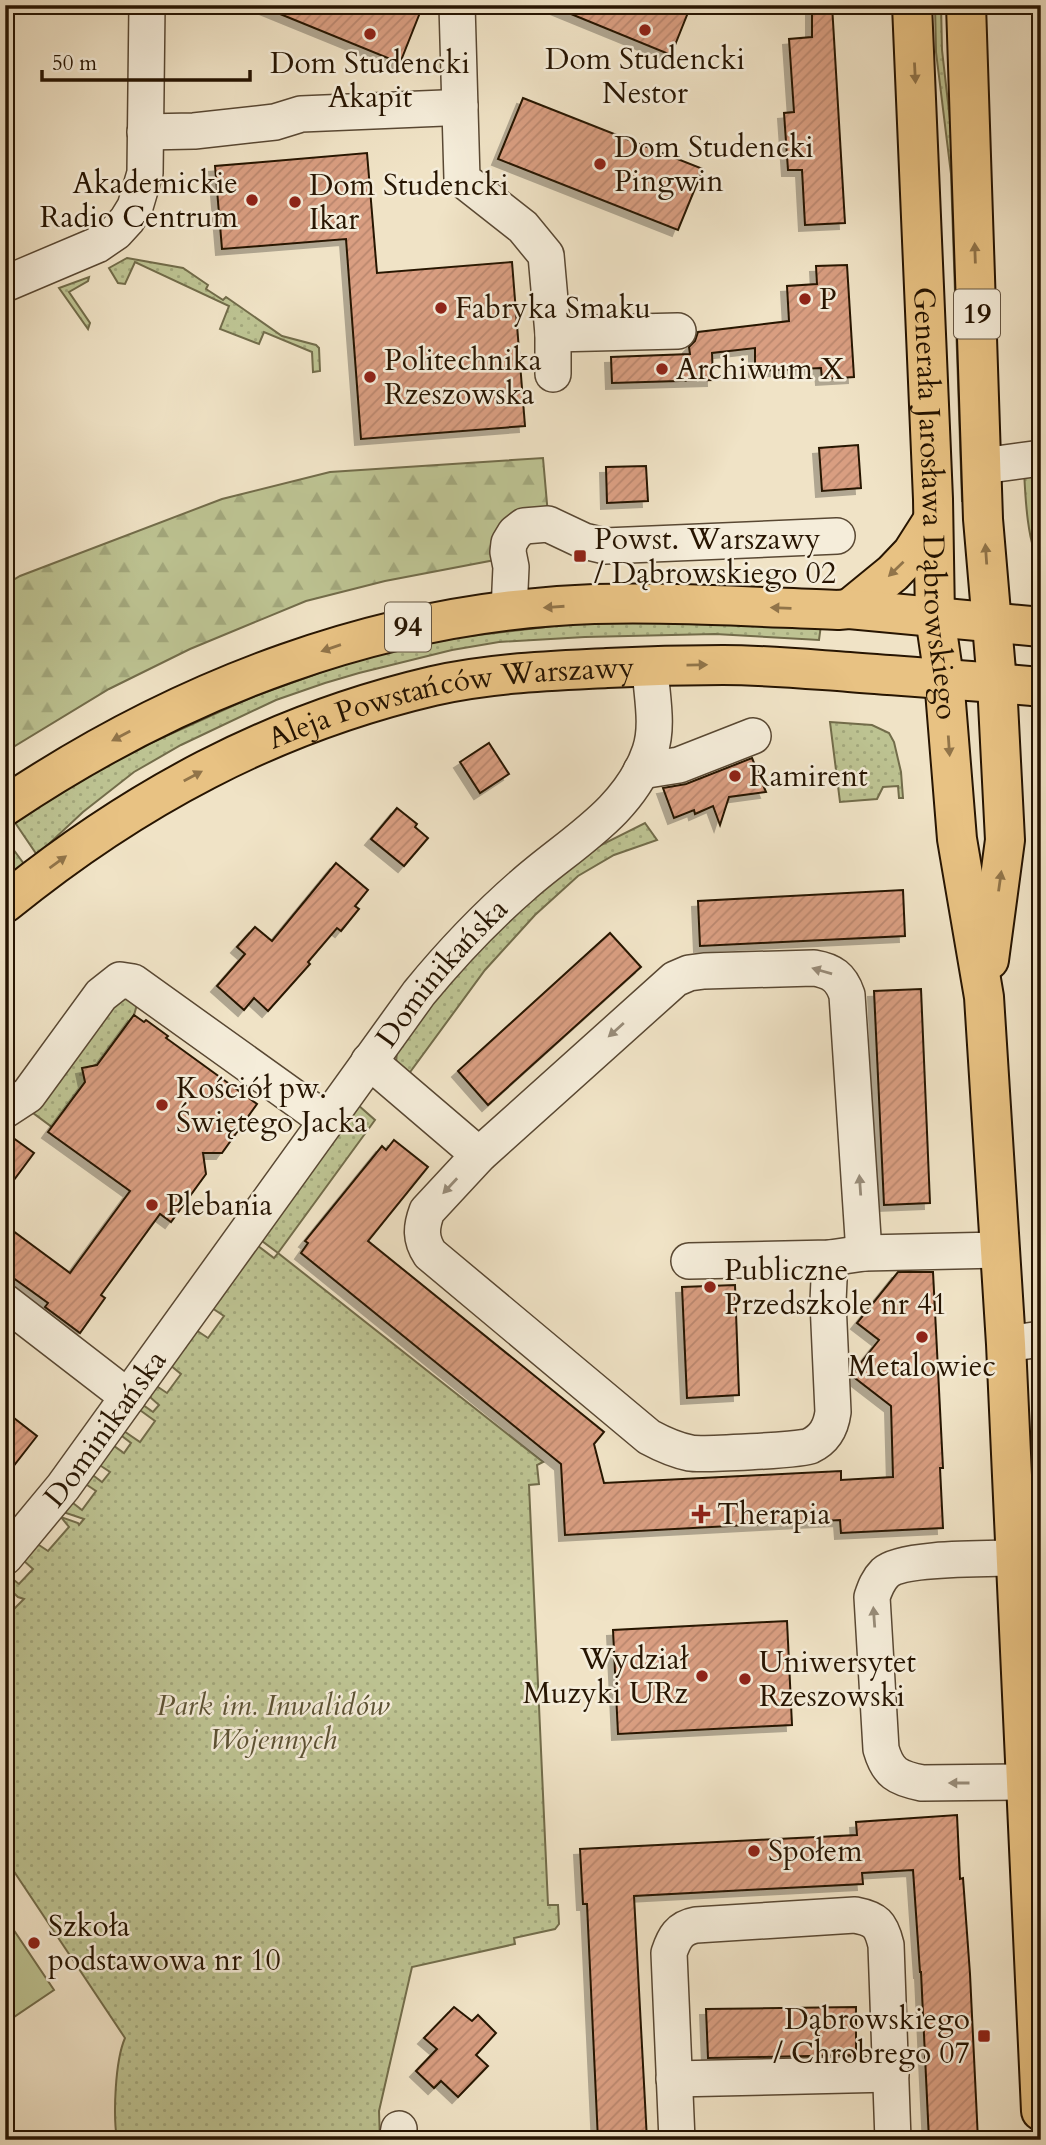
<svg xmlns="http://www.w3.org/2000/svg" width="1046" height="2145" font-family="Cardo,serif">
<style>
.grass{fill:url(#grass-dots);stroke:#726c4a;stroke-width:2}
.forest{fill:url(#forest-firs);stroke:#726c4a;stroke-width:2}
.garden{fill:#bdc392;stroke:#726c4a;stroke-width:2}
.building{fill:url(#building-hatch);stroke:#271502;stroke-width:2;filter:url(#shadow)}
.lines{fill:none;stroke-linecap:round;stroke-linejoin:round}
.minor-casing{stroke:#594833;stroke-width:38}
.major-casing{stroke:#271502;stroke-width:42}
.minor{stroke:#f5edda;stroke-width:35}
.major{stroke:#e8c283;stroke-width:38}
.oneway{fill:#917449}
.oneway2{fill:#988c79}
.poi-dot{fill:#8f2418;stroke:#f5edda;stroke-width:2.5}
.labels{text-anchor:middle;dominant-baseline:central;stroke-width:5;stroke-linejoin:round;paint-order:stroke}
.shield{fill:#f5edda;stroke:#655643;stroke-width:2}
.shield-label{font-size:28px;font-weight:bold;fill:#271502}
.poi-label{font-size:30px;fill:#271502;stroke:#f5edda;text-anchor:start}
.street-label{font-size:30px;fill:#271502;stroke:#f5edda}
.park-label{font-size:30px;font-style:italic;fill:#5c5234;stroke:#f5edda}
</style>
<defs>
<pattern id="grass-dots" width="8" height="8" patternUnits="userSpaceOnUse" patternTransform="scale(1.75)"><rect width="8" height="8" fill="#bdc392"/><path d="M2 2h.1M6 6h.1" fill="none" stroke="#a2a77c" stroke-width="1.8" stroke-linecap="round"/></pattern>
<pattern id="forest-firs" width="22" height="20" patternUnits="userSpaceOnUse" patternTransform="scale(1.75)"><rect width="22" height="20" fill="#bdc392"/><path d="M5 1l3.5 6h-7zM16 11l3.5 6h-7z" fill="#a2a77c"/></pattern>
<pattern id="building-hatch" width="6" height="6" patternUnits="userSpaceOnUse" patternTransform="scale(1.75)"><rect width="6" height="6" fill="#d99e81"/><path d="M-1 1l2-2M0 6l6-6M5 7l2-2" fill="none" stroke="#ba876e"/></pattern>
<filter id="shadow"><feDropShadow dx="-6" dy="6" stdDeviation="0" flood-color="#0004"/></filter>
</defs>
<rect width="100%" height="100%" fill="#f0e3c6"/>
<filter id="stains"><feTurbulence type="fractalNoise" baseFrequency=".00286" numOctaves="4"/><feColorMatrix values="0 0 0 0 .2 0 0 0 0 .09 0 0 0 0 .02 0 0 0 .5 -.17"/></filter>
<radialGradient id="worn" r=".72"><stop offset=".6" stop-color="#630" stop-opacity="0"/><stop offset="1" stop-color="#630" stop-opacity=".3"/></radialGradient>
<g class="grass">
<polygon points="935,5 941,5 942,50 956,173 968,501 962,501 951,174 936,52"/>
<polygon points="127,258 183,268 208,285 206,289 223,300 226,297 282,336 316,345 319,348 320,371 313,372 312,352 264,332 259,344 220,329 229,306 135,262 125,284 118,283 109,268"/>
<polygon points="89,277 88,281 69,292 90,323 88,329 59,288"/>
<path d="M1041,467V563C1027,548 1025,491 1024,469Z"/>
<polygon points="588,622 821,625 819,640 715,634 585,637 499,642 452,650 359,673 325,683 276,700 181,745 134,772 83,812 37,855 14,821 122,756 250,698 330,669 389,651 436,640"/>
<polygon points="830,722 872,725 889,733 894,742 901,772 903,798 899,798 898,786 883,787 877,799 840,802"/>
<polygon points="645,823 657,840 614,855 578,876 535,915 485,970 405,1079 396,1064 397,1050 460,965 557,874 599,846"/>
<polygon points="5,838 24,864 5,878"/>
<polygon points="122,995 138,1001 134,1015 97,1065 88,1067 85,1082 52,1127 29,1110"/>
<path d="M358,1105L375,1120L278,1253L543,1462L537,1465L539,1484L529,1485L548,1905H558L559,1924L555,1929L514,1938L515,1944L412,1967L379,2111L380,2140H117C113,2115 115,2061 125,2038L5,1858V1618L24,1599L18,1597L5,1585V1578L10,1577L19,1584L33,1569L24,1561L36,1546L39,1545L48,1551L69,1527L61,1517L78,1523L79,1525L84,1519L63,1512L69,1504L73,1503L82,1510L96,1491L87,1485L86,1480L89,1477L94,1476L102,1482L110,1472L101,1466L100,1461L111,1448L114,1446L124,1453L131,1443L118,1433L121,1429L140,1442L155,1421L137,1408L143,1405L153,1412L159,1405L151,1398L149,1394L154,1388L158,1387L167,1393L181,1374L170,1365L196,1330L208,1338L224,1316L212,1308L258,1246L274,1258L278,1253L262,1241Z"/>
</g>
<polygon class="forest" points="543,458 548,515 500,559 385,581 306,601 190,649 109,689 5,752 5,585 20,576 222,499 330,472"/>
<polygon class="garden" points="5,1917 54,1990 5,2023"/>
<g class="building">
<polygon points="258,5 423,5 400,63"/>
<polygon points="549,5 691,5 671,55"/>
<polygon points="812,5 832,5 845,223 805,225 802,170 788,170 784,113 794,112 789,39 812,37"/>
<polygon points="523,98 703,169 678,230 498,159"/>
<polygon points="367,153 377,273 512,262 525,426 361,439 346,239 222,249 215,166"/>
<polygon points="847,265 854,377 822,379 821,368 755,371 755,348 712,353 713,380 612,383 611,357 690,354 689,347 695,341 698,332 789,321 787,286 817,284 816,266"/>
<polygon points="858,445 861,488 822,491 819,448"/>
<polygon points="646,466 648,501 607,503 606,467"/>
<polygon points="489,743 509,774 480,793 460,762"/>
<polygon points="752,758 766,792 729,797 720,825 713,806 695,814 694,810 674,818 663,788 686,784"/>
<polygon points="397,808 417,824 415,827 428,838 404,866 371,839"/>
<polygon points="336,863 368,890 355,906 359,909 341,931 337,928 308,962 310,964 268,1011 254,998 244,1010 217,986 245,954 237,947 255,927 272,941"/>
<polygon points="903,890 905,936 700,946 698,901"/>
<polygon points="610,933 641,967 488,1105 458,1071"/>
<polygon points="921,989 930,1203 884,1205 874,991"/>
<polygon points="134,1015 144,1022 146,1020 168,1036 166,1038 257,1104 222,1153 203,1153 206,1174 171,1222 160,1214 101,1295 105,1298 80,1333 45,1307 48,1303 5,1272 5,1225 70,1273 130,1191 48,1132 85,1082 82,1068 97,1065"/>
<polygon points="5,1132 34,1153 5,1192"/>
<polygon points="394,1140 428,1167 368,1241 604,1432 594,1444 604,1483 841,1471 841,1480 893,1477 891,1406 851,1375 879,1340 857,1323 898,1272 933,1272 943,1468 940,1468 943,1528 841,1533 840,1520 565,1535 561,1464 301,1253 308,1243 305,1241 382,1146 386,1150"/>
<polygon points="735,1285 739,1395 687,1398 682,1287"/>
<polygon points="5,1411 37,1436 5,1477"/>
<polygon points="787,1621 792,1725 618,1734 613,1630"/>
<polygon points="957,1815 960,1879 963,1878 970,1974 978,2140 929,2140 921,1972 920,1972 913,1870 862,1873 863,1884 634,1896 647,2140 598,2140 587,1904 583,1904 580,1849 857,1835 856,1822"/>
<polygon points="454,2007 472,2021 478,2015 496,2033 476,2055 488,2066 458,2097 441,2081 434,2088 416,2071 437,2049 424,2038"/>
<polygon points="856,2007 856,2055 708,2058 706,2009"/>
</g>
<g class="lines">
<g class="minor-casing">
<g id="minor">
<polyline points="457,5 462,179 523,227 546,255 553,334 678,331"/>
<polyline points="145,132 194,131 275,122 301,114 444,108 460,106"/>
<polyline points="5,284 97,245 116,232 127,220 135,207 145,173 147,5"/>
<polyline points="553,334 553,374"/>
<polyline points="982,466 1041,458"/>
<polyline points="509,611 511,567 508,552 509,543 515,533 524,526 548,524 584,541 605,546 837,536"/>
<polyline points="641,771 679,765 753,736"/>
<polyline points="369,1061 479,1155"/>
<polyline points="5,1110 28,1095 101,995 120,980 133,982 327,1121"/>
<path d="M830,1258L828,1302L833,1412C831,1427 825,1439 810,1446C802,1450 700,1455 690,1453C675,1450 662,1444 649,1437L430,1254C420,1239 421,1227 427,1211L479,1155L675,979L689,973L704,971L814,968C832,971 841,977 847,995L864,1253"/>
<polyline points="689,1261 830,1258 864,1253 1000,1250"/>
<polyline points="5,1302 128,1397"/>
<polyline points="1006,1344 1041,1339"/>
<path id="s1" d="M5,1557L63,1487L419,993C451,954 485,918 523,885C569,844 629,813 650,751C659,725 651,693 650,666"/>
<path d="M1016,1558C990,1559 902,1557 885,1573C878,1580 875,1588 872,1597L881,1749C888,1773 897,1778 922,1783L1027,1782"/>
<polyline points="674,2079 891,2074"/>
<polyline points="397,2140 399,2129"/>
<path d="M677,2140L669,1953C674,1938 679,1928 696,1925L855,1915C876,1919 881,1924 886,1945L893,2140"/>
</g>
</g>
<g class="major-casing">
<g id="major">
<path id="s2" d="M912,5L933,499L935,617L944,678L957,839L984,997L1006,1344L1041,2111"/>
<polyline points="966,5 983,519 997,683 1005,840 989,960"/>
<polyline points="849,609 893,573 912,553 933,520"/>
<path d="M5,806C181,688 382,611 594,604C676,602 757,607 838,610L849,609L1041,627"/>
<path id="s3" d="M5,903C133,799 271,724 433,686C490,673 549,671 607,668C646,666 684,665 723,665C765,665 807,669 849,672C913,677 977,681 1041,687"/>
</g>
</g>
<use href="#minor" class="minor"/>
<use href="#major" class="major"/>
</g>
<defs><path id="oneway-solid" d="M-6-.8H1V-3.2L6.5 0L1 3.2V.8H-6Z" transform="scale(1.75)"/></defs>
<g class="oneway">
<use href="#oneway-solid" transform="translate(915 73) rotate(87)"/>
<use href="#oneway-solid" transform="translate(975 253) rotate(-92)"/>
<use href="#oneway-solid" transform="translate(986 554) rotate(-94)"/>
<use href="#oneway-solid" transform="translate(896 569) rotate(136)"/>
<use href="#oneway-solid" transform="translate(554 607) rotate(176)"/>
<use href="#oneway-solid" transform="translate(781 608) rotate(-178)"/>
<use href="#oneway-solid" transform="translate(331 648) rotate(161)"/>
<use href="#oneway-solid" transform="translate(697 665) rotate(-1)"/>
<use href="#oneway-solid" transform="translate(121 736) rotate(152)"/>
<use href="#oneway-solid" transform="translate(949 746) rotate(86)"/>
<use href="#oneway-solid" transform="translate(193 776) rotate(-28)"/>
<use href="#oneway-solid" transform="translate(58 862) rotate(-36)"/>
<use href="#oneway-solid" transform="translate(1000 881) rotate(-82)"/>
</g>
<g class="oneway2">
<use href="#oneway-solid" transform="translate(822 971) rotate(-164)"/>
<use href="#oneway-solid" transform="translate(616 1030) rotate(138)"/>
<use href="#oneway-solid" transform="translate(860 1185) rotate(-94)"/>
<use href="#oneway-solid" transform="translate(450 1186) rotate(133)"/>
<use href="#oneway-solid" transform="translate(874 1617) rotate(-94)"/>
<use href="#oneway-solid" transform="translate(959 1783) rotate(-180)"/>
</g>
<g class="poi-dot">
<circle cx="645" cy="30" r="7"/>
<circle cx="370" cy="34" r="7"/>
<circle cx="600" cy="164" r="7"/>
<circle cx="252" cy="200" r="7"/>
<circle cx="295" cy="202" r="7"/>
<circle cx="805" cy="299" r="7"/>
<circle cx="441" cy="308" r="7"/>
<circle cx="662" cy="369" r="7"/>
<circle cx="370" cy="377" r="7"/>
<rect x="573" y="549" width="14" height="14" rx="3.5"/>
<circle cx="735" cy="776" r="7"/>
<circle cx="162" cy="1105" r="7"/>
<circle cx="152" cy="1205" r="7"/>
<circle cx="710" cy="1287" r="7"/>
<circle cx="922" cy="1337" r="7"/>
<path d="M697.5 1503.5h7v7h7v7h-7v7h-7v-7h-7v-7h7z"/>
<circle cx="702" cy="1676" r="7"/>
<circle cx="745" cy="1679" r="7"/>
<circle cx="754" cy="1851" r="7"/>
<circle cx="34" cy="1943" r="7"/>
<rect x="977" y="2029" width="14" height="14" rx="3.5"/>
</g>
<g class="labels">
<g class="shield">
<rect x="954" y="289.5" width="46" height="49" rx="5"/>
<rect x="385" y="602.5" width="46" height="49" rx="5"/>
</g>
<g class="shield-label">
<text x="977" y="314">19</text>
<text x="408" y="627">94</text>
</g>
<g class="poi-label">
<text x="645" y="59" text-anchor="middle">Dom Studencki<tspan x="645" dy="34">Nestor</tspan></text>
<text x="370" y="63" text-anchor="middle">Dom Studencki<tspan x="370" dy="34">Akapit</tspan></text>
<text x="614" y="147">Dom Studencki<tspan x="614" dy="34">Pingwin</tspan></text>
<text x="238" y="183" text-anchor="end">Akademickie<tspan x="238" dy="34">Radio Centrum</tspan></text>
<text x="309" y="185">Dom Studencki<tspan x="309" dy="34">Ikar</tspan></text>
<text x="819" y="299">P</text>
<text x="455" y="308">Fabryka Smaku</text>
<text x="384" y="360">Politechnika<tspan x="384" dy="34">Rzeszowska</tspan></text>
<text x="676" y="369">Archiwum X</text>
<text x="594" y="539">Powst. Warszawy<tspan x="594" dy="34">/ Dąbrowskiego 02</tspan></text>
<text x="749" y="776">Ramirent</text>
<text x="176" y="1088">Kościół pw.<tspan x="176" dy="34">Świętego Jacka</tspan></text>
<text x="166" y="1205">Plebania</text>
<text x="724" y="1270">Publiczne<tspan x="724" dy="34">Przedszkole nr 41</tspan></text>
<text x="922" y="1366" text-anchor="middle">Metalowiec</text>
<text x="717" y="1514">Therapia</text>
<text x="688" y="1659" text-anchor="end">Wydział<tspan x="688" dy="34">Muzyki URz</tspan></text>
<text x="759" y="1662">Uniwersytet<tspan x="759" dy="34">Rzeszowski</tspan></text>
<text x="768" y="1851">Społem</text>
<text x="48" y="1926">Szkoła<tspan x="48" dy="34">podstawowa nr 10</tspan></text>
<text x="970" y="2019" text-anchor="end">Dąbrowskiego<tspan x="970" dy="34">/ Chrobrego 07</tspan></text>
</g>
<g class="street-label">
<text stroke="none"><textPath href="#s2" startOffset="499">Generała Jarosława Dąbrowskiego</textPath></text>
<text stroke="none"><textPath href="#s3" startOffset="499">Aleja Powstańców Warszawy</textPath></text>
<text stroke="none"><textPath href="#s1" startOffset="730">Dominikańska</textPath></text>
<text stroke="none"><textPath href="#s1" startOffset="163">Dominikańska</textPath></text>
</g>
<g class="park-label">
<text x="273" y="1705">Park im. Inwalidów<tspan x="273" dy="34">Wojennych</tspan></text>
</g>
</g>
<rect width="1046" height="2145" fill="none" stroke="#f0e3c6" stroke-width="28"/>
<rect x="7" y="7" width="1032" height="2131" fill="none" stroke="#271502" stroke-width="3.5"/>
<rect x="14" y="14" width="1018" height="2117" fill="none" stroke="#271502" stroke-width="2"/>
<path d="M42 70v10h208v-10" fill="none" stroke="#271502" stroke-width="3.5"/>
<text x="52" y="70" font-size="21" fill="#271502" stroke="#f5edda" stroke-width="5" paint-order="stroke">50 m</text>
<rect width="100%" height="100%" filter="url(#stains)"/>
<rect width="100%" height="100%" fill="url(#worn)"/>
</svg>
